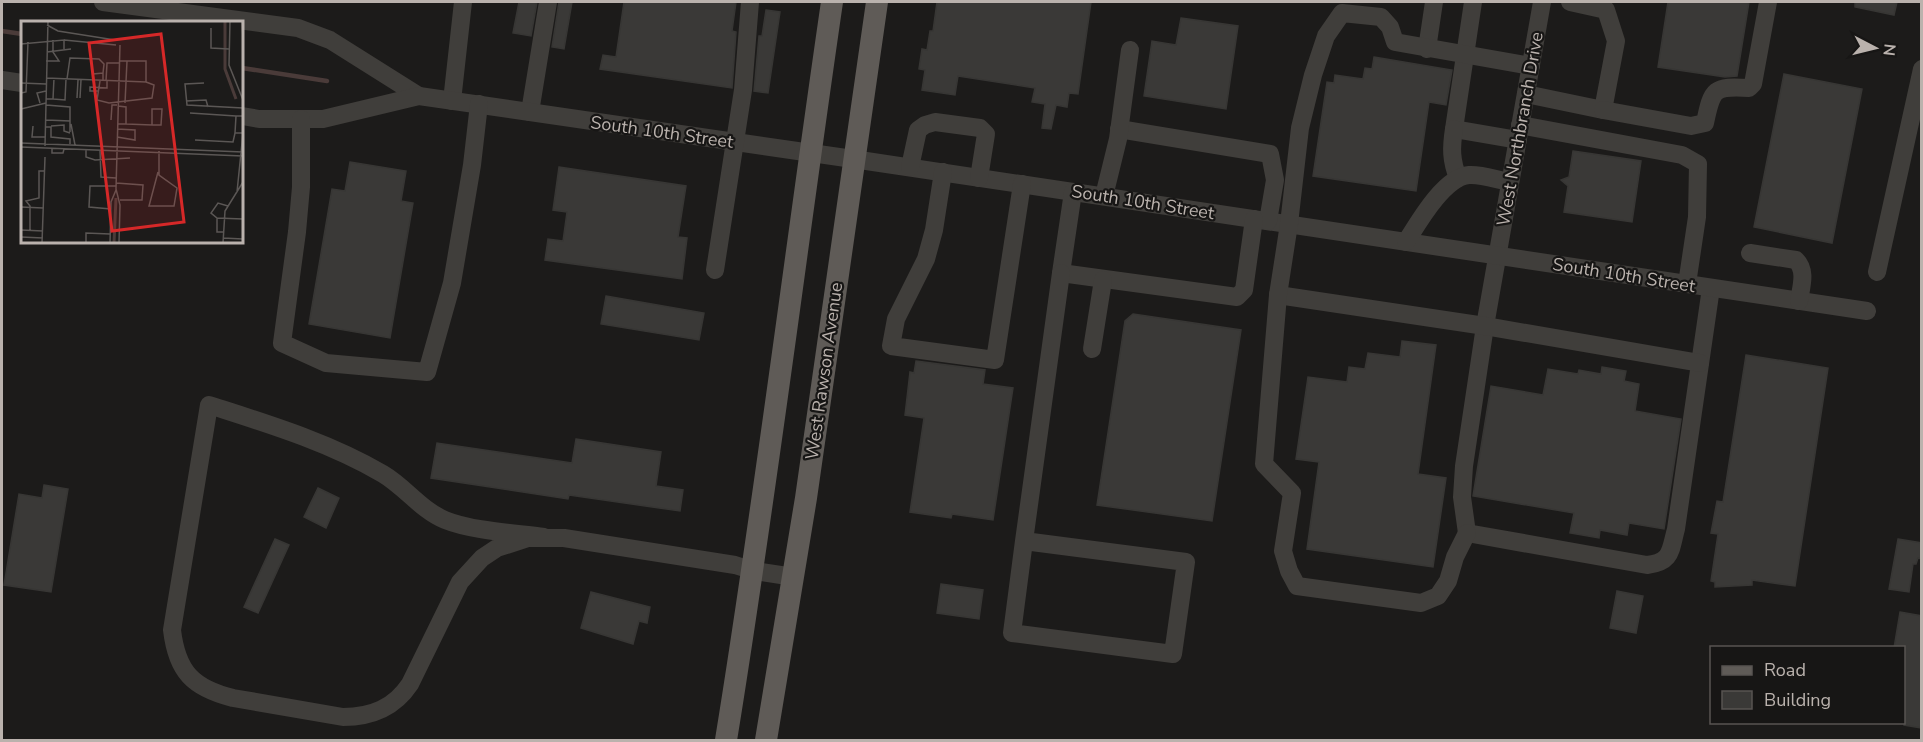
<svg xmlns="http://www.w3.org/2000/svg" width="1923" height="742" font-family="'Nunito Sans',sans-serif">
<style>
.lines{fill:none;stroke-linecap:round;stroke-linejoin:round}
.stream{stroke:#4a3b39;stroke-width:4.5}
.building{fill:#3a3937;stroke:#373634;stroke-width:1.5}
.minor{stroke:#403e3b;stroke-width:18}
.major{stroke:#5f5b57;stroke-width:22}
.labels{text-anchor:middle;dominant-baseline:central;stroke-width:4.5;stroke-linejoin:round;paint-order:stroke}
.street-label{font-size:18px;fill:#bab2ad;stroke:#171615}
.inset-river{fill:none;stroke:#4a3b39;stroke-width:3}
.inset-road{fill:none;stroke:#5b5755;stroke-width:1.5}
.view{fill:#d62828;fill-opacity:0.15;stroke:#d62828;stroke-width:3}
.inset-edge{fill:none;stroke:#bab2ad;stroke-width:3}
</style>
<rect width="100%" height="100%" fill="#1c1b1a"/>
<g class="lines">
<g class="stream">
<polyline points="2,31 22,34"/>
<polyline points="242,68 327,81"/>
</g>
</g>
<g class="building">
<polygon points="519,2 537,2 531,36 513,33"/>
<polygon points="559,2 572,2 564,49 552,47"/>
<polygon points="624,2 736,2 732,31 736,32 732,88 600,69 603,55 616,57"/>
<polygon points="937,2 1091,2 1078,94 1069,93 1067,107 1056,105 1051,129 1042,128 1045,104 1032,102 1035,88 958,76 955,95 922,90 925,70 919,69 922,49 927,50 930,31 933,31"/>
<polygon points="1668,2 1749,2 1737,76 1725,77 1658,67"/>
<polygon points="1855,2 1897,2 1894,15 1855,7"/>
<polygon points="766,10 780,12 768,93 754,91 759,36 762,36"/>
<polygon points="1181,18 1238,26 1226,109 1144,96 1152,41 1176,45"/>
<polygon points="1374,57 1452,70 1446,105 1429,102 1416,191 1313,176 1327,82 1334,83 1335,75 1363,79 1365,68 1372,69"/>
<polygon points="1784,74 1862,89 1832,243 1754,227"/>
<polygon points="1573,151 1641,161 1632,222 1564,212 1568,186 1561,180 1569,177"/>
<polygon points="350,162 406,171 401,201 413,203 390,338 309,324 332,189 345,191"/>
<polygon points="559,167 686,186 678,237 687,238 682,279 545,260 548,239 563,241 567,212 553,210"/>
<polygon points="606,296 704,313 699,340 601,324"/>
<polygon points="1133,314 1241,330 1212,521 1097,505 1125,321"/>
<polygon points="1402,341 1436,345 1418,474 1446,478 1433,567 1307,549 1319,462 1296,459 1308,377 1347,382 1349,367 1365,369 1368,353 1400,357"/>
<polygon points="1746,355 1828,368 1795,586 1752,580 1752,585 1715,587 1715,582 1711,581 1718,534 1711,533 1717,501 1723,502"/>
<polygon points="916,361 985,370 983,384 1013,388 993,520 952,514 951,518 910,512 924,418 905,415 910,372 914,373"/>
<polygon points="1602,367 1626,371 1624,381 1639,384 1635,411 1681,419 1664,529 1629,523 1627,535 1600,530 1599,538 1570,533 1574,513 1473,496 1491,386 1543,395 1548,369 1578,374 1579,370 1601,374"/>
<polygon points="576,439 661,452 656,486 683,490 680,511 569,495 568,499 431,478 437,443 572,463"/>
<polygon points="44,485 68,489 51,592 4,585 19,494 42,498"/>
<polygon points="318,488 339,498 326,528 304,517"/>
<polygon points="275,539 289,545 258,613 244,607"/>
<polygon points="1898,539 1922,543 1922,559 1918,558 1916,564 1913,564 1909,592 1889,589"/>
<polygon points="941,584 983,590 979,619 937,613"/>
<polygon points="1617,591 1643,596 1636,633 1610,628"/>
<polygon points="591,592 650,607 647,623 639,621 633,644 581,628"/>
<polygon points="1900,612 1922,616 1922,728 1904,725 1904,648 1894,648"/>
</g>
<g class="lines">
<g class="minor">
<polyline points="103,2 298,28 330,40 419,96"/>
<polyline points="1473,2 1454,129 1518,140"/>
<path d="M1542,2L1485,326L1464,466L1462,497L1467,533L1647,565C1672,562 1670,551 1676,529L1711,288"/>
<polyline points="1427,49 1434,2"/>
<polyline points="2,80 22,83"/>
<polyline points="1526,94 1603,110 1616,41 1606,10 1570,2"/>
<polyline points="452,101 463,2"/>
<path d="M1603,110L1691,126L1705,123C1712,88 1714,86 1749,88L1753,84L1768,2"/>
<polyline points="530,112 548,2"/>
<polyline points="242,116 259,119 323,119 419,96 853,159 1867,311"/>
<polyline points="301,119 301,187 297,232 282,343 326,363 427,372 452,283 472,165 479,104"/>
<polyline points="1520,125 1682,155 1698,164 1697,217 1687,284"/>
<polyline points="1119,129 1270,154 1275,180 1268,221"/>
<path d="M1454,129C1451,148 1451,160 1458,178"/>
<polyline points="910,167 918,130 925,125 935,122 980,128 986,134 979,178"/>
<polyline points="943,172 934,230 926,259 896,319 891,346 995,360 1022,184"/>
<polyline points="1073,192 1061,273 1237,297 1244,290 1254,219"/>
<polyline points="1104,196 1118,139 1130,50"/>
<path d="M1406,242C1418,223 1444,177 1469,175C1481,174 1498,180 1510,182"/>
<path d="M1750,253L1796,260C1807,271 1801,287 1799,301"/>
<polyline points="715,270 743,90 750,2"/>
<polyline points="1877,272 1922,69"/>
<polyline points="1278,295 1485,326 1700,363"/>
<polyline points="1092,349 1103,280"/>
<polyline points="1467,533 1455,557 1448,581 1438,596 1421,603 1297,586 1289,571 1283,551 1292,493 1264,464 1278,295 1289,224 1300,128 1313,75 1326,36 1342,13 1381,17 1390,27 1395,42 1531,66"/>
<path d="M544,537C515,533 472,531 445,520C421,510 405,487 383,474C328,442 268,424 209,405L172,630C177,672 193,688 233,698L343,717C372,717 394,708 410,684L460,582L482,558L497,548L513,543L528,538H564L735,565L754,571L794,577"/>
<polyline points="1024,541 1012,633 1173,654 1186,562 1024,541 1061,273"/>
</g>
<g class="major">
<path d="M726,740C766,495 796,248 832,2"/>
<polyline points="766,740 806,498 877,2"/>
</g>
</g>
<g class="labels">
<g class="street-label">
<text transform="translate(1520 129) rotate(-80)">West Northbranch Drive</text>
<text transform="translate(662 132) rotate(8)">South 10th Street</text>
<text transform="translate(1143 202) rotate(9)">South 10th Street</text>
<text transform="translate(1624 275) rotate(9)">South 10th Street</text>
<text transform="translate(824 371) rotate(-82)">West Rawson Avenue</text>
</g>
</g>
<g transform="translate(21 21)">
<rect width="222" height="222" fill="#1c1b1a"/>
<path class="inset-river" d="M204,0V48L215,78M93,222L95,177"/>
<path class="inset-road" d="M209,0L208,44L222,79M221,0L222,18M26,4L37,10L94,19M190,7V27L208,28M43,19L95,24M0,23L43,19V28M26,31L50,28M25,40H38L32,31V19M25,57L125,61V40H98M46,58L49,37L78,38L83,43L82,52M72,59V53L82,52V60M79,60L76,79L88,82L131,77L133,64L125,61M85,60L86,42H98M0,62L25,63M183,62L164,63L166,84L222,87M78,70H69V66L86,67V60M0,72L5,71L7,21M56,77L57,59M59,77L60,59M25,78H32L33,57M32,78L44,79L45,58M165,80L185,79L187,86M19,82L16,72L25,70M104,82L106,40M25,84L49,86V100M0,88L25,82M169,92L215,95M25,99L49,100V111M90,99L91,84H96M50,103L54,124M97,103H105V86L97,85M105,103L131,104V88H141L140,104H131M12,105L11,116H24M30,105L43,104V110L49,112M25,106H30V116L49,118V123M214,112L215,95H222M96,116L114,119V109L96,108M174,119L212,121L214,112H222M0,122L222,131M24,125L27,0M0,126L222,135M31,127V132H42L43,128M65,129V136L74,139L109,137M79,129L80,156L95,157M137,151L128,185H153L156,167L138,154V130M95,162L122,164L121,179H99M216,171L222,112M18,174V150H23M207,185L197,182L190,192L196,197L222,198M0,186L22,187M90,188L68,186L69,165H95M196,197V211H202M0,209L22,210M9,210V185L5,180L18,177V174M0,216L22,217M202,217L222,218M21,222L24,136M65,222V212L89,213M89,222L90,181L95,169M98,222L99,184L95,168L99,24M202,222L204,190L222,161"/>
<path class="view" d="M140,13L163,201L91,210L68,22Z"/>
<rect width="222" height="222" class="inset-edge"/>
</g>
<rect width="1923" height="742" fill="none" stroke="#bab2ad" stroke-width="6"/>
<rect x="1710" y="646" width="195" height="78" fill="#171615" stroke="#585452" stroke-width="1.5"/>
<rect x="1722" y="666" width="30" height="9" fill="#5f5b57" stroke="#585452" stroke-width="1.5"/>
<text x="1764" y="676" font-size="18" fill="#bab2ad">Road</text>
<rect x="1722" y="691" width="30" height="18" fill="#3a3937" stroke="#585452" stroke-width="1.5"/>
<text x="1764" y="706" font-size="18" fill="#bab2ad">Building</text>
<g transform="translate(1875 48) rotate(97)" stroke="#171615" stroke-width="4.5" paint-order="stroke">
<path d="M0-4.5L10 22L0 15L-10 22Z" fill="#bab2ad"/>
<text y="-9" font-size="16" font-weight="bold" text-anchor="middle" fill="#bab2ad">N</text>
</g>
</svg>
